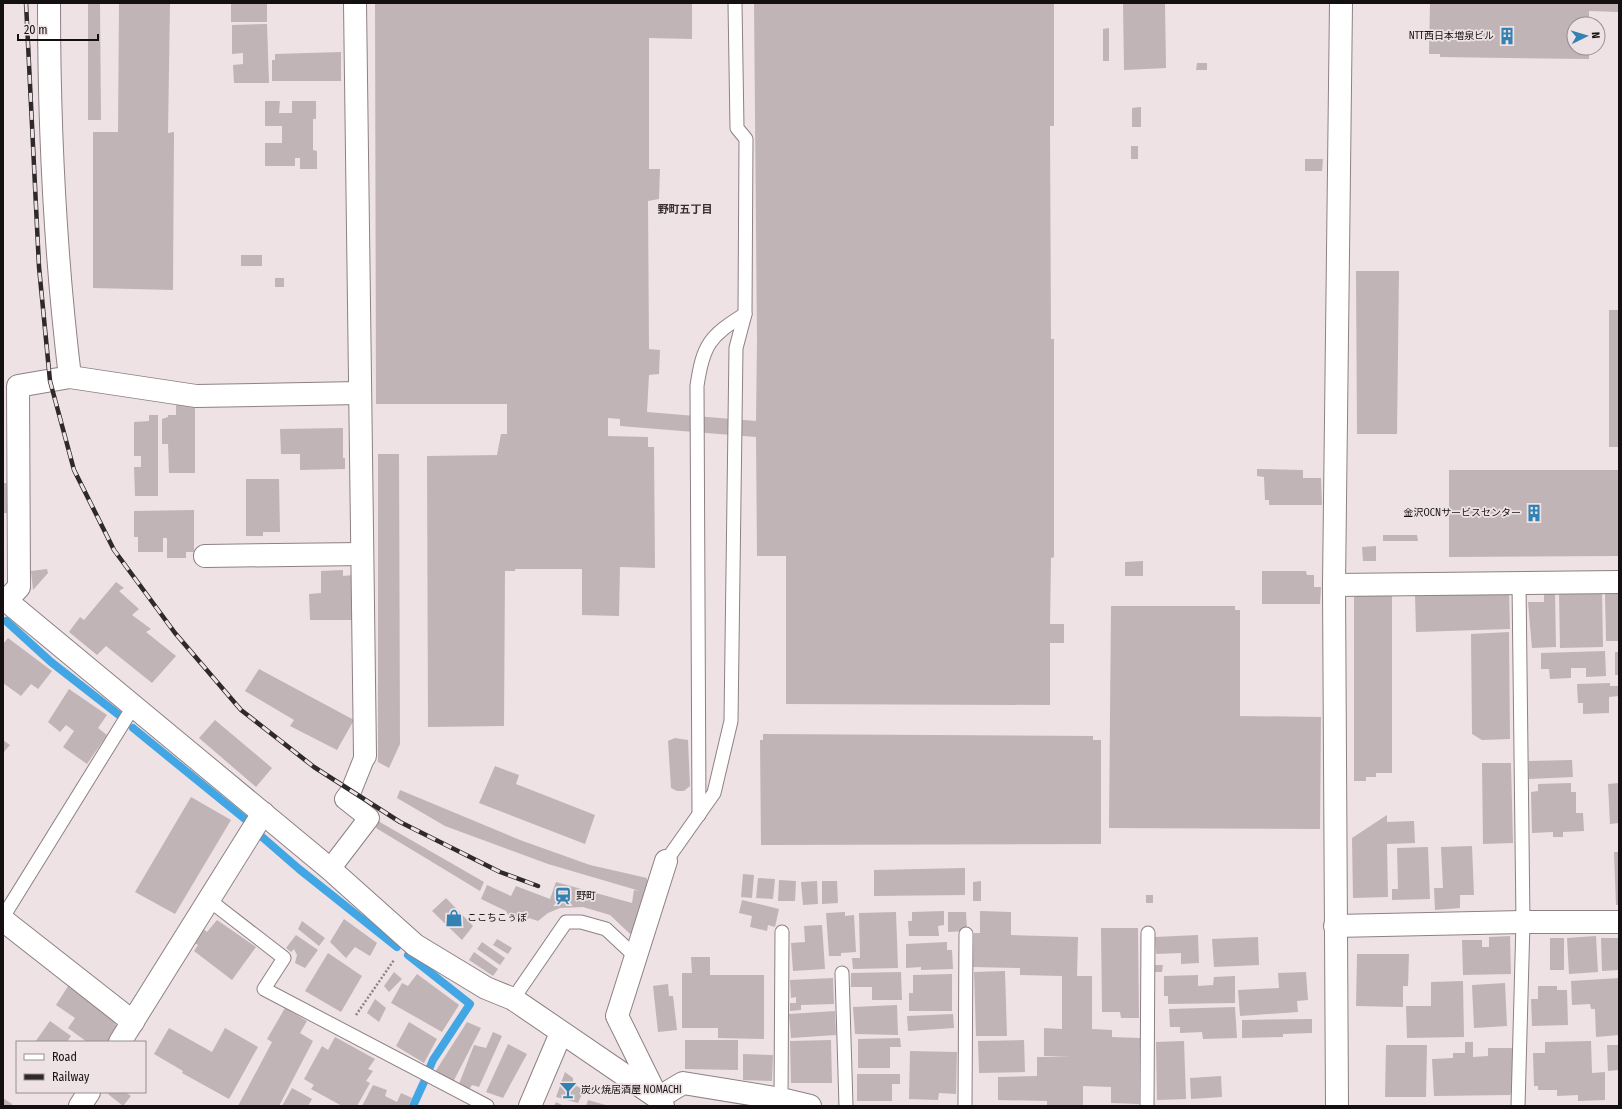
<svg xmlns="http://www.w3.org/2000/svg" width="1622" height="1109" font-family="'Fira Sans Condensed','Noto Sans JP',sans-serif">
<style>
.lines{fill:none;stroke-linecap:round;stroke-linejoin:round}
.stream{stroke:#43a6e4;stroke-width:8}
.building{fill:#c0b4b6}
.service-casing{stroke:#8d8183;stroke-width:15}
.pedestrian-casing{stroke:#8d8183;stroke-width:22}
.minor-casing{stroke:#8d8183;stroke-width:24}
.tertiary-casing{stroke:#8d8183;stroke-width:24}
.path{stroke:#8b8385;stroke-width:2.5;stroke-dasharray:2 2;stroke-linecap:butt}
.service{stroke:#fff;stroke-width:13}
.pedestrian{stroke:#fff;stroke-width:20}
.minor{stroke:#fff;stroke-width:22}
.tertiary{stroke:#fff;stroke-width:22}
.rail-casing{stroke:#2e292b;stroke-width:4.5}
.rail{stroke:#eee2e4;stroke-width:3;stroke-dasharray:9;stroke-linecap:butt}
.labels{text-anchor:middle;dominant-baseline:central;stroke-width:3.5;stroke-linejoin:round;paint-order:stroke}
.poi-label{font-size:10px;fill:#141011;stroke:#eee2e4;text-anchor:start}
.neighbourhood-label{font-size:11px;font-weight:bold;fill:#372e30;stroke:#eee2e4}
</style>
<rect width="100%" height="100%" fill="#eee2e4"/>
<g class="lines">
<g class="stream">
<polyline points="6,621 51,662 119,715"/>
<polyline points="133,728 246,820"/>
<polyline points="261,836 299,869 397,947"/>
<polyline points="408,955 470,1004 433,1060 430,1067"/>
<polyline points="413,1106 424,1082"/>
</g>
</g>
<g class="building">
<polygon points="88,3 100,3 101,120 88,120"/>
<polygon points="170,3 168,133 174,132 173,290 93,288 93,132 118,132 119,4"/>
<rect x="231" y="3" width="36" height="19"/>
<polygon points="375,3 692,3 692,39 649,38 649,169 660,169 659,199 648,201 649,349 660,350 659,374 649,375 647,412 756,421 757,339 754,3 1054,3 1054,126 1050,126 1051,339 1054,339 1054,557 1051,558 1050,624 1064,624 1064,643 1050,643 1050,705 786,704 786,556 757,556 756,437 620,426 620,419 608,418 608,436 648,437 648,447 654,447 655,568 620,567 619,616 582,615 582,569 515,569 515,571 505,571 504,726 428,727 427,456 497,455 501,434 507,434 507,404 376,404"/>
<polygon points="1123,3 1165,3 1166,68 1124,70"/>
<polygon points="1430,3 1619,3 1619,12 1589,11 1589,24 1574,24 1574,48 1589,48 1589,59 1440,57 1440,54 1429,54"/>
<polygon points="267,24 269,83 234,83 233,65 243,64 243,53 232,54 232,25"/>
<polygon points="1109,28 1109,61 1103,61 1103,29"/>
<polygon points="341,52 341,81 272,81 272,60 275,60 275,54"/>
<polygon points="1197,63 1207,63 1207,70 1196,70"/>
<polygon points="265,101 280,101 279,113 292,113 292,101 316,101 316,119 313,119 313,150 317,151 317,169 300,169 300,158 295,158 295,166 265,166 265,143 282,143 282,126 265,126"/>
<polygon points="1141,107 1141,127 1132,127 1132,108"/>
<rect x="1131" y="146" width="7" height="13"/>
<polygon points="1305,159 1323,159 1322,171 1305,171"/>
<rect x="241" y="255" width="21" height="11"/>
<polygon points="1356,271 1399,271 1397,434 1357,434"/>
<rect x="275" y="278" width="9" height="9"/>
<rect x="1609" y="310" width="10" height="137"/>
<polygon points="176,403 195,406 195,473 169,473 168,444 162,444 162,419 168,417 168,415 176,415"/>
<polygon points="149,415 158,415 158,496 135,496 134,467 141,467 141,456 134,456 134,422 149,421"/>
<polygon points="343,428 343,458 345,458 345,469 300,470 300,454 281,454 280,429"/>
<polygon points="378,454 399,454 400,744 389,768 378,762"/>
<polygon points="1257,469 1303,470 1303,478 1321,478 1322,505 1269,505 1269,500 1265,500 1264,477 1257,476"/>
<polygon points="1449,470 1619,470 1619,556 1449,557"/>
<polygon points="246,479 279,479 280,532 263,532 263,536 246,536"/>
<polygon points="3,483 8,483 7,513 3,513"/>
<polygon points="194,510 194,552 186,552 186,558 167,558 167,538 163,538 163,552 138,552 138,537 134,537 134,511"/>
<polygon points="1383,535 1417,535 1418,541 1383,541"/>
<polygon points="1376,546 1376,561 1363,561 1362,547"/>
<polygon points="1143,561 1143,576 1125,576 1125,562"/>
<polygon points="47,569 48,573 33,590 31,571"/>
<polygon points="343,570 343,576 353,575 352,620 310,620 309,594 321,593 321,571"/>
<polygon points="1262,571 1306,571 1307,575 1314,575 1314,587 1321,587 1320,604 1262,604"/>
<polygon points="116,582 124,588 119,591 139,609 132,615 151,629 146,632 176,656 152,683 106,646 97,655 69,632 80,617 84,620"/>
<polygon points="1363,591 1392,591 1392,773 1376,773 1376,777 1366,777 1366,781 1354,781 1354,597"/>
<polygon points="1509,591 1510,629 1416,632 1415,594"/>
<polygon points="1544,591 1555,591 1556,647 1532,648 1528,602 1544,602"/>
<polygon points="1602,591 1603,647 1560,648 1559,592"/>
<polygon points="1605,594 1619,594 1619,641 1606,641"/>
<polygon points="1111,606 1235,606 1235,610 1240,610 1240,716 1321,717 1320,829 1109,828"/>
<polygon points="1509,632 1510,739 1482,740 1472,734 1471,634"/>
<polygon points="8,638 52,671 38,689 31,684 21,696 3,683 3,644"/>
<polygon points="1605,651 1606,676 1586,677 1586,668 1571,668 1571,678 1550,679 1549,669 1541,669 1541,653"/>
<rect x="1615" y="652" width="4" height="23"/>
<polygon points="259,669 354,720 337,750 290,726 294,720 245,691"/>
<polygon points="1610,683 1610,686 1619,686 1619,696 1609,697 1609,713 1583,714 1583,703 1578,703 1577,684"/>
<polygon points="69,689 107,715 98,728 107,735 87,764 63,747 74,731 66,725 60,732 48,722"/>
<polygon points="215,720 272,768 256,787 199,738"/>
<polygon points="763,734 1093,736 1093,740 1101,740 1101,844 761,845 760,740 763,740"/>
<polygon points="675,738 688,740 690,786 684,791 677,791 671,788 668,741"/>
<polygon points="3,740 10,745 3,753"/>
<polygon points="1572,760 1573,777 1529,779 1529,761"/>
<polygon points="1482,763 1511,763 1513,843 1483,844"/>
<polygon points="495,766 519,775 516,784 595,815 585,844 479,803"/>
<polygon points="1571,783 1571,792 1576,792 1576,813 1583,813 1584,831 1563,832 1563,837 1553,837 1553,832 1532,833 1531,792 1538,791 1538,784"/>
<polygon points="1619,783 1619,823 1610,824 1608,784"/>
<polygon points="400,790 520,840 590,865 647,878 647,893 633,935 629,933 610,915 583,907 560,908 548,913 538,921 529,918 523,923 510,918 506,911 481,899 487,885 511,896 516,886 550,899 556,882 632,903 634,890 640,891 548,864 445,826 397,798"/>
<polygon points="191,797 231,820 175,914 135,892"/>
<polygon points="1387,815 1387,822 1414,821 1415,843 1387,844 1388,897 1353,898 1352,838"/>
<polygon points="378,821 484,882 480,891 376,828"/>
<polygon points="1472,846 1474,895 1460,895 1460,908 1435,910 1434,888 1443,888 1441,847"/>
<polygon points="1428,847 1430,899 1392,900 1392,889 1398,889 1397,848"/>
<polygon points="1614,852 1619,852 1619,905 1616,905"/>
<polygon points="965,868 965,895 874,896 874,870"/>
<polygon points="743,874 754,875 752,898 741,897"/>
<polygon points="758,878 775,879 773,899 756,898"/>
<polygon points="779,880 796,881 795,901 778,901"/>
<polygon points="817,881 818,904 803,905 801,882"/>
<polygon points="822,881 837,881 838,903 822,904"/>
<polygon points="981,881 981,901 973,901 973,882"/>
<rect x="1146" y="895" width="7" height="8"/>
<polygon points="446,898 473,926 462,940 432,911"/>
<polygon points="742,900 779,909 775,927 768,925 767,931 750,927 752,916 739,913"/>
<polygon points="944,911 944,925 938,926 939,936 909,936 908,921 912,921 912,912"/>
<polygon points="980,911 1011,912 1011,935 1078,937 1077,976 1092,976 1092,1029 1112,1030 1112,1037 1140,1038 1139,1104 1111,1103 1111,1087 1083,1086 1083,1106 1047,1106 1047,1101 998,1100 998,1077 1037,1076 1037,1057 1070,1057 1044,1056 1044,1028 1062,1029 1062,976 1020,975 1020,968 973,967 974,933 980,933"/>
<polygon points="845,912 845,916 854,915 856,952 841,953 841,956 829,956 826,913"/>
<polygon points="896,912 898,968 853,969 852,958 860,958 859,913"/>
<polygon points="948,912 966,912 967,931 948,932"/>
<polygon points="344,919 377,943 370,956 355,947 346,958 330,942"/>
<polygon points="217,920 256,947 232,980 194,951 198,945 192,941 202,928 207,932"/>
<polygon points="302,921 325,938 319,946 298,929"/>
<polygon points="822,925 825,969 793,971 791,943 805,942 804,926"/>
<polygon points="1101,928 1138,928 1139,1018 1121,1018 1120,1012 1102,1012"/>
<polygon points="296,935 318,950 305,968 295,963 297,955 294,949 291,952 286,948"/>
<polygon points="1198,935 1199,963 1181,964 1181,953 1156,954 1155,937"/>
<polygon points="1510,936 1511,974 1463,975 1462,940 1482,940 1482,947 1489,947 1489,937"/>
<polygon points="1596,936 1598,972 1569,974 1567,938"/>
<polygon points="1258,937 1259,965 1214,967 1212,939"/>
<rect x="1550" y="938" width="14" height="32"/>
<polygon points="1601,938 1619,938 1619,970 1602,971"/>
<polygon points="497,939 512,948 508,954 493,945"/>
<polygon points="482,942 505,958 500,965 477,949"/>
<polygon points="947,942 947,950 952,950 953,969 921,970 921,967 906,968 906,944"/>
<polygon points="474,952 498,969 493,976 469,960"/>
<polygon points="328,953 362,976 341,1012 305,991"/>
<polygon points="1357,954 1409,954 1408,986 1403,986 1403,1007 1356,1006"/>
<polygon points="691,957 710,957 710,975 764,975 764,1039 718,1038 718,1028 682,1028 682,973 692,973"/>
<polygon points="1154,965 1163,965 1162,972 1155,972"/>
<polygon points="1005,971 1007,1036 976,1036 974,972"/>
<polygon points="394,972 402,979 389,992 384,986"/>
<polygon points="901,972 902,1000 872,1000 872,987 851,987 851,973"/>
<polygon points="1306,972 1308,1000 1297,1001 1298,1012 1240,1016 1238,990 1279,988 1278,973"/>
<polygon points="417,974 459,1005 442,1032 391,1003 402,983 408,986"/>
<polygon points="952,974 952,1011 909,1011 909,993 913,993 913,975"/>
<polygon points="1198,975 1198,986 1213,985 1214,977 1235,976 1235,1003 1168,1004 1168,996 1164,996 1164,976"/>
<polygon points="833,978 834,1004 801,1005 801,1010 790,1011 790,1003 796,1003 796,997 791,998 790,980"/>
<polygon points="1619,978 1619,1035 1596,1037 1595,1009 1591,1009 1590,1004 1572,1005 1571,981"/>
<polygon points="1463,981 1464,1037 1407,1038 1406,1006 1431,1006 1431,982"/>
<polygon points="70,983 120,1017 115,1024 118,1026 109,1040 109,1042 87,1042 68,1028 75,1018 56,1005"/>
<polygon points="1505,983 1507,1026 1474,1028 1472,985"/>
<polygon points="668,984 669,996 673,996 677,1030 658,1032 653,986"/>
<polygon points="1538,986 1557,986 1557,990 1567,990 1568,1025 1532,1026 1531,999 1538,999"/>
<polygon points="375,999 386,1008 379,1022 367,1013"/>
<polygon points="897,1005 898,1035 855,1034 853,1007"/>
<polygon points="1235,1007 1237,1038 1203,1039 1202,1032 1180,1033 1180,1027 1170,1027 1169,1009"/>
<polygon points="285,1008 307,1021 300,1033 313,1041 279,1106 238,1106 272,1042 267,1039"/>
<polygon points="835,1011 836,1035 791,1038 789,1014"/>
<polygon points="953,1014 954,1028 908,1031 907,1016"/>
<polygon points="1312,1019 1312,1033 1283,1034 1283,1037 1242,1038 1242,1020"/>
<polygon points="50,1021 71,1036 67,1042 35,1042"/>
<polygon points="409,1022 437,1039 424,1063 396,1046"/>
<polygon points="467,1022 481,1028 453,1082 435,1072"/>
<polygon points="169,1028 212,1052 225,1028 258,1047 229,1099 182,1073 183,1071 154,1054"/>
<polygon points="493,1032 502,1036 479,1087 472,1085 468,1091 459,1084 474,1045 486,1048"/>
<polygon points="335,1037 375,1059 368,1069 373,1071 366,1081 370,1083 357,1106 342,1106 311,1089 314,1085 304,1079 322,1046 328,1050"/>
<polygon points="900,1038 901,1047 890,1047 890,1068 858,1068 858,1039"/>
<polygon points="685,1040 738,1040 738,1070 685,1069"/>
<polygon points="831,1040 832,1083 791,1083 790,1041"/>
<polygon points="1024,1040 1025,1072 979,1073 978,1041"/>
<polygon points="1184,1041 1186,1099 1157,1100 1156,1042"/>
<polygon points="1591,1041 1592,1073 1605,1072 1605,1100 1578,1101 1578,1095 1557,1096 1557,1090 1538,1090 1538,1086 1534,1086 1533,1053 1545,1053 1545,1042"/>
<polygon points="1465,1042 1473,1042 1473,1057 1488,1056 1488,1048 1513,1048 1515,1086 1510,1095 1434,1096 1432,1059 1453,1058 1453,1053 1465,1053"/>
<polygon points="508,1044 527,1054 503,1098 486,1092"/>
<polygon points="1386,1045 1427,1045 1426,1097 1385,1097"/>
<polygon points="1607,1045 1619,1045 1619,1070 1608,1071"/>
<polygon points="910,1051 957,1052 956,1094 939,1093 938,1100 909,1099"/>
<polygon points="743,1054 773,1055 772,1081 743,1080"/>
<polygon points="565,1072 573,1078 573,1084 584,1090 578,1103 556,1097"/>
<polygon points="857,1074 900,1074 900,1084 892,1084 892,1101 857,1101"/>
<polygon points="1221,1076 1222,1097 1191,1099 1190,1078"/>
<polygon points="373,1085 387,1090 385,1096 397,1102 401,1093 412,1098 408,1106 362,1106"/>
<polygon points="292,1088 312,1099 308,1106 282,1106"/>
<polygon points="110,1092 125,1092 131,1096 123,1106 108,1094"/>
<polygon points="3,1098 12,1104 11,1106 3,1105"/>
<polygon points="588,1100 609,1106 586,1106"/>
<polygon points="556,1102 564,1106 554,1106"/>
</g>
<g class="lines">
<g class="service-casing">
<g id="service">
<path d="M699,815L697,386C703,344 710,336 745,314"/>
<polyline points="666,861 714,793 731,721 736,348 745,314 746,139 737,128 735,3"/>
<polyline points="209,900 284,958 264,989 487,1106"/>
<polyline points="3,917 133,707"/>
<polyline points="842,973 846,1106"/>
<polyline points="513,999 566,922 581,922 606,929 636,957"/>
<polyline points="781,1099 782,932"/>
<polyline points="965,1106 966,934"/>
<polyline points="1147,1106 1148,933"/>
<polyline points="1518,1106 1523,922 1519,583"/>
</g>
</g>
<g class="pedestrian-casing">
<polyline id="pedestrian" points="330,869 369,818 345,799 351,791 365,756"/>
</g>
<g class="minor-casing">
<g id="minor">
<polyline points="355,3 365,756"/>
<polyline points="70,377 196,396 359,393"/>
<polyline points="205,556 362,554"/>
<polyline points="1334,585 1619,582"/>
<polyline points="3,598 330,869 415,945 486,988 513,999 658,1098"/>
<path d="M6,601L19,587L18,386L70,377C55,253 49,128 49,3"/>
<polyline points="3,920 133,1022"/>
<polyline points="1335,926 1523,922 1619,922"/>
<polyline points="120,1042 263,813"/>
<polyline points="657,1097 617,1016 666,861"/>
<polyline points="658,1098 683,1083 781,1099 810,1106"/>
<polyline points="80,1106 89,1092"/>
<polyline points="530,1106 561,1033"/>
<polyline points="1337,1106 1334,585 1341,3"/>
</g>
</g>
<g class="tertiary-casing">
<polyline id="tertiary" points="658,1098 663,1106"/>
</g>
<polyline class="path" points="356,1015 394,960"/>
<use href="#service" class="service"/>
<use href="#pedestrian" class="pedestrian"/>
<use href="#minor" class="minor"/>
<use href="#tertiary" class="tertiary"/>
<g class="rail-casing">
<polyline id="rail" points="26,3 39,267 50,381 74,470 114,550 175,633 241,710 314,767 400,822 500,872 538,886"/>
</g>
<use href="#rail" class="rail"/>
</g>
<defs>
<g id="building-bare" transform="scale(1.38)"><path d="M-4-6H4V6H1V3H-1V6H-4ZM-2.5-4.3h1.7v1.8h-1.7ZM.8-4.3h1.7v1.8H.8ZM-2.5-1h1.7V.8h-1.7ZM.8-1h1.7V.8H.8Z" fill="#3482b4" stroke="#eee2e4" stroke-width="2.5" paint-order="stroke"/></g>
<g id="station-bare" transform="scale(1.38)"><path d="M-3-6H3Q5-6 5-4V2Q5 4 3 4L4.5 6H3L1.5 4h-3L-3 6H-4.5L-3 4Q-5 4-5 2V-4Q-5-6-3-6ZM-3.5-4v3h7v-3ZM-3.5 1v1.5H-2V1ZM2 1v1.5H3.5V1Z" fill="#3482b4" stroke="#eee2e4" stroke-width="2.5" paint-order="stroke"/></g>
<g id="shop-bare" transform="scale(1.38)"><path d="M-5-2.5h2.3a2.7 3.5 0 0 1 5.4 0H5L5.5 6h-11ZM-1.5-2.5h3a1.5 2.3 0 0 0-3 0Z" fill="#3482b4" stroke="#eee2e4" stroke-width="2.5" paint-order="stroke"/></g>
<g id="bar-bare" transform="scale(1.38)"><path d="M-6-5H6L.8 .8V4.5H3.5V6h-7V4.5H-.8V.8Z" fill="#3482b4" stroke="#eee2e4" stroke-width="2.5" paint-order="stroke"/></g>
</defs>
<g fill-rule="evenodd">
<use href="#building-bare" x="1507" y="36"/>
<use href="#building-bare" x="1534" y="513"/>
<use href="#station-bare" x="563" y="896"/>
<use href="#shop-bare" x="454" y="918"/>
<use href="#bar-bare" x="568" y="1090"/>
</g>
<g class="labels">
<g class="poi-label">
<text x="1494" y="36" text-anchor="end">NTT西日本増泉ビル</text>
<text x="1521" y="513" text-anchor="end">金沢OCNサービスセンター</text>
<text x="576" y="896">野町</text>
<text x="467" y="918">ここちこぅぼ</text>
<text x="581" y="1090">炭火焼居酒屋 NOMACHI</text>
</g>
<g class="neighbourhood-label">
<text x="685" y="209">野町五丁目</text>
</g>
</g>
<rect width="1622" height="1109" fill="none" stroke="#141011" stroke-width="8"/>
<rect x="16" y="1041" width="130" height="52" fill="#eee2e4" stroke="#978e90"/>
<rect x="24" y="1054" width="20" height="6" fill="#ffffff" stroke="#978e90"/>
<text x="52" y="1061" font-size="12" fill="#141011">Road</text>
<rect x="24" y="1074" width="20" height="6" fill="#2e292b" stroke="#978e90"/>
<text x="52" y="1081" font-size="12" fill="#141011">Railway</text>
<g transform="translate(1586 36) rotate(85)"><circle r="19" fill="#eee2e4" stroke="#978e90"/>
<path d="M0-3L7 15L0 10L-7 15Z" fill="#3482b4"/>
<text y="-6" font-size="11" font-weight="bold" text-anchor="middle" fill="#141011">N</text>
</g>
<path d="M18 34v6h80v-6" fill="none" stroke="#141011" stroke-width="2"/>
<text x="24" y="34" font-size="12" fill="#141011" stroke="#eee2e4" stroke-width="3" paint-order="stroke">20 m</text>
</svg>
